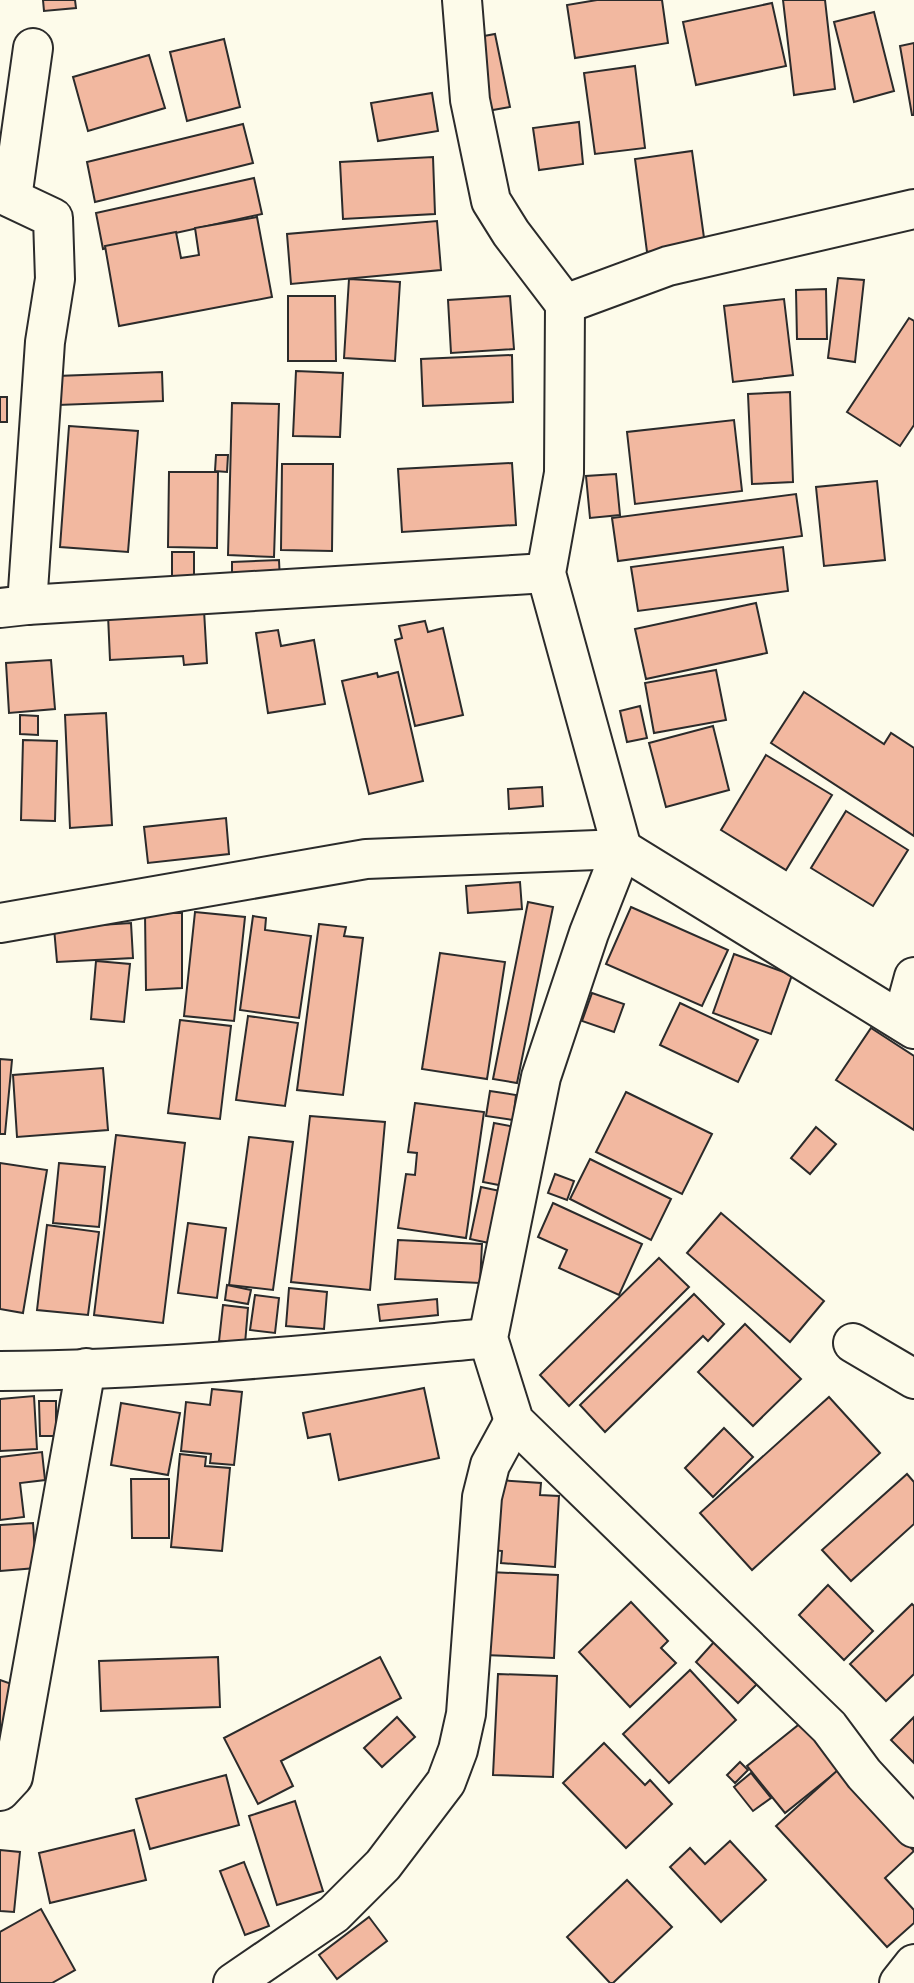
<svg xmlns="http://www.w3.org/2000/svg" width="914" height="1983" font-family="'Roboto Condensed',sans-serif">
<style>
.building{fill:#f2b8a0;stroke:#2b2b2b;stroke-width:2}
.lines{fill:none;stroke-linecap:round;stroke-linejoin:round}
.minor-casing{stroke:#2b2b2b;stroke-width:42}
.minor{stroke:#fdfbea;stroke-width:38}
</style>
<rect width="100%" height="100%" fill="#fdfbea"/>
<g class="building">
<polygon points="43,0 75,0 76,8 44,11"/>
<polygon points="597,0 662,0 668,43 575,58 567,5"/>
<polygon points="783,0 825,0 835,89 794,95"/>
<polygon points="772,3 786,66 696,85 683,22"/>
<polygon points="874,12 894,91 854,102 834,22"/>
<polygon points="495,34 510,107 487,111 473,38"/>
<polygon points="224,39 240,107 187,121 170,52"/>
<polygon points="914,43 914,115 912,115 900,46"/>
<polygon points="149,55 165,108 88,131 73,77"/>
<polygon points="635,66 645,148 595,154 584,73"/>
<polygon points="432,93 438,131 378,141 371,103"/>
<polygon points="579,122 583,164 539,170 533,128"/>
<polygon points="243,124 253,163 95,202 87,162"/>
<polygon points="692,151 705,245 647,252 635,159"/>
<polygon points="433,157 435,214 343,219 340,162"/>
<polygon points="254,178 262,214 103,249 96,213"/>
<polygon points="257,217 272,297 119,326 105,246 176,232 181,258 199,255 195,228"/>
<polygon points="437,221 441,270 291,284 287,234"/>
<polygon points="838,278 864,280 855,362 828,358"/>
<polygon points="349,279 400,282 395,361 344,358"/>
<polygon points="826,289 827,339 797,339 796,290"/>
<polygon points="288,296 335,296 336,361 288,361"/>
<polygon points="510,296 514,349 451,353 448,300"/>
<polygon points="784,299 793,375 733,382 724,306"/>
<polygon points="909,318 914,321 914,425 900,446 847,412"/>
<polygon points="512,355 513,402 423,406 421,359"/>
<polygon points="296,371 343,373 340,437 293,436"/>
<polygon points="162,372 163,401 58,405 57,376"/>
<polygon points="790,392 793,482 752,484 748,394"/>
<rect x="0" y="397" width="7" height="25"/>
<polygon points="232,403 279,404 274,557 228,555"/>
<polygon points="734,420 742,491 635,504 627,432"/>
<polygon points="69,426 138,431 128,552 60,547"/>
<polygon points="216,455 228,455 227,472 215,471"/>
<polygon points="512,463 516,525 402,532 398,469"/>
<polygon points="282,464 333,464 332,551 281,550"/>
<polygon points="169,472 218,472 217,548 168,547"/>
<polygon points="616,474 620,515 590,518 586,476"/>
<polygon points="877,481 885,560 824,566 816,487"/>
<polygon points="796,494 802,536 618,561 612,518"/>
<polygon points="783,547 788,591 638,611 631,567"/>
<rect x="172" y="552" width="22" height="32"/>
<polygon points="279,560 280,581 232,583 232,562"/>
<polygon points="756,603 767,653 646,679 635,629"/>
<polygon points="204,610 207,663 184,665 183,656 110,660 108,615"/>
<polygon points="425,621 428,632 443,628 463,715 415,726 395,640 402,638 399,626"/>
<polygon points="278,630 281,646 314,640 325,704 268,713 256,633"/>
<polygon points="51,660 55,709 9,713 6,663"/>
<polygon points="716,670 726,720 654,733 645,683"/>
<polygon points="398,672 423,781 369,794 342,681 377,673 378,677"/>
<polygon points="804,692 884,744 891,733 914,748 914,836 771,743"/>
<polygon points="640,706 647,738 627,742 620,711"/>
<polygon points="106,713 112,825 70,828 65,715"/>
<polygon points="20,715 38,716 38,735 20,734"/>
<polygon points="713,726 729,790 666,807 649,743"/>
<polygon points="23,740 57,741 55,821 21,820"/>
<polygon points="766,755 832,795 786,870 721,830"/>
<polygon points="542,787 543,806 509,809 508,789"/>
<polygon points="846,811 908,850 873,906 811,868"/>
<polygon points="226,818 229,854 148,863 144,827"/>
<polygon points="520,882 522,909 468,913 466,886"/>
<polygon points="528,902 553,907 517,1083 493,1079"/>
<polygon points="631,907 728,950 702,1006 606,964"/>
<polygon points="195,912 245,917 234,1021 184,1016"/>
<polygon points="145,913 182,913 182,988 146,990"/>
<polygon points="253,916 266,918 265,930 311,936 299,1018 240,1010"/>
<polygon points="131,923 133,958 57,962 54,928"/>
<polygon points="319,924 346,927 344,936 363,938 343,1095 297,1090"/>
<polygon points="440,953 505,962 487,1079 422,1069"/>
<polygon points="734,954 792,975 771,1034 713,1013"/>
<polygon points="96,961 130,964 124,1022 91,1019"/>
<polygon points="592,993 624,1004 614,1032 582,1021"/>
<polygon points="680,1003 758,1040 738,1082 660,1045"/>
<polygon points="248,1016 298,1023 285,1106 236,1100"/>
<polygon points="180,1020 231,1026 220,1119 168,1113"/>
<polygon points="871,1028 914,1056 914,1130 836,1080"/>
<polygon points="0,1059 12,1060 5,1134 0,1134"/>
<polygon points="103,1068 108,1130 17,1137 13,1075"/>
<polygon points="490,1091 516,1095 513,1120 486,1116"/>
<polygon points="626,1092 712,1134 682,1194 596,1152"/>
<polygon points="415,1103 484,1112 466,1238 398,1228 406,1174 415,1175 417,1153 408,1152"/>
<polygon points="310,1116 385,1122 370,1290 291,1282"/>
<polygon points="494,1123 515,1127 504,1186 483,1182"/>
<polygon points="816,1127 836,1144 810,1174 791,1158"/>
<polygon points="116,1135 185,1143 163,1323 94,1315"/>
<polygon points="249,1137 293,1142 273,1290 229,1285"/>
<polygon points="590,1159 671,1199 651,1240 570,1199"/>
<polygon points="0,1163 47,1170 23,1313 0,1309"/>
<polygon points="59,1163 105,1167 99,1227 53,1223"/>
<polygon points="555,1174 574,1181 567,1200 548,1193"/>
<polygon points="481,1187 500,1191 489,1243 470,1239"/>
<polygon points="553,1203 642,1244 619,1295 559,1268 567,1250 538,1237"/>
<polygon points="721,1213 824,1301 790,1342 687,1253"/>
<polygon points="188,1223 226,1228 217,1298 178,1293"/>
<polygon points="47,1225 99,1232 88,1315 37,1310"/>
<polygon points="398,1240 482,1244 480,1283 395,1279"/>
<polygon points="659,1258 689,1287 569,1406 540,1375"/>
<polygon points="227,1285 251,1290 248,1304 225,1300"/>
<polygon points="289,1288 327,1292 324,1329 286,1326"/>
<polygon points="694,1294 724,1324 708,1341 703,1336 605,1432 580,1405"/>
<polygon points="255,1295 279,1298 275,1333 250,1330"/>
<polygon points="437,1299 438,1315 380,1321 378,1305"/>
<polygon points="223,1305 248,1308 245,1344 219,1341"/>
<polygon points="745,1324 801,1379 753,1426 698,1372"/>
<polygon points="424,1388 439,1458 339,1480 330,1434 308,1438 303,1413"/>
<polygon points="212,1389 242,1392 234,1465 210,1463 211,1454 181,1451 186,1402 210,1405"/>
<polygon points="34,1396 37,1449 0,1451 0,1399"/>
<polygon points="829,1397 880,1453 752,1570 700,1513"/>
<polygon points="39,1401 56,1401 56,1436 40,1436"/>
<polygon points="121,1403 180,1413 168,1475 111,1465"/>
<polygon points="724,1428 753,1457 713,1497 685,1468"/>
<polygon points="42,1452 45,1480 20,1483 24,1517 0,1520 0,1457"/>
<polygon points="180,1454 206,1457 205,1466 230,1468 222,1551 171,1547"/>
<polygon points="907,1474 914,1482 914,1524 851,1581 822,1550"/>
<polygon points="131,1479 169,1479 169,1538 132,1538"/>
<polygon points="498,1480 541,1483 540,1495 559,1496 555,1567 501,1563 502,1551 494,1550"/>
<polygon points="33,1523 36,1568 0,1571 0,1525"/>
<polygon points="489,1572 558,1575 554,1658 484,1655"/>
<polygon points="828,1585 873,1631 844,1660 799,1615"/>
<polygon points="631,1602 668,1641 661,1648 676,1663 630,1707 579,1652"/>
<polygon points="912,1604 914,1606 914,1674 886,1701 850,1664"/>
<polygon points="714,1642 758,1683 738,1703 696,1662"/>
<polygon points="218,1657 220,1707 101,1711 99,1661"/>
<polygon points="380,1657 401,1698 281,1761 293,1786 258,1804 224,1738"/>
<polygon points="690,1670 736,1720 669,1783 623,1734"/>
<polygon points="498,1674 557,1676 553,1777 493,1775"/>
<polygon points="0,1680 20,1687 0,1737"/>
<polygon points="397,1717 415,1737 382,1767 364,1748"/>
<polygon points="914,1717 914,1763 891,1740"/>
<polygon points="802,1722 840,1769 785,1813 747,1766"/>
<polygon points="604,1743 645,1785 650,1780 672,1804 626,1848 563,1783"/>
<polygon points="740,1762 748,1770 735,1783 727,1775"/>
<polygon points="839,1769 914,1851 885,1878 914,1910 914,1923 887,1947 776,1826"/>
<polygon points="751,1773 771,1798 753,1811 734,1787"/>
<polygon points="226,1775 239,1825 150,1849 136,1799"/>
<polygon points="295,1801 323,1891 277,1905 249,1816"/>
<polygon points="134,1830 146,1880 50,1903 39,1853"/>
<polygon points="730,1841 766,1880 721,1922 670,1867 690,1848 705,1864"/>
<polygon points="0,1850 20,1852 14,1912 0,1911"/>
<polygon points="244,1862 269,1926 245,1935 220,1871"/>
<polygon points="627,1880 672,1927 613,1983 610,1983 567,1937"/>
<polygon points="41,1909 75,1970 52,1983 0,1983 0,1932"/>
<polygon points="369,1917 387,1941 337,1979 319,1955"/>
</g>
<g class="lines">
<g class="minor-casing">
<g id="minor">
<polyline points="462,0 470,100 491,201 511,233 565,304 668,266 914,209"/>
<polyline points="0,193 53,218 55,279 45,342 27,605"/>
<polyline points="12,198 33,48"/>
<polyline points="565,304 564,473 546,573 622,849 589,933 541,1077 488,1338 514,1421 829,1727 864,1774 914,1828"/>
<polyline points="0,608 27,605 546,573"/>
<polyline points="0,923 366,859 622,849 914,1029"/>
<polyline points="902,1021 914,977"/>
<polyline points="853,1343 914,1379"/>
<path d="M0,1371C163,1370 326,1353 488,1338"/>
<polyline points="0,1791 13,1777 86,1368"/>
<polyline points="233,1983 334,1914 383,1865 446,1782 458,1750 466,1714 482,1497 490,1465 514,1421"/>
<polyline points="899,1983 914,1964"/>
</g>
</g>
<use href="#minor" class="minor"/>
</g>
</svg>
